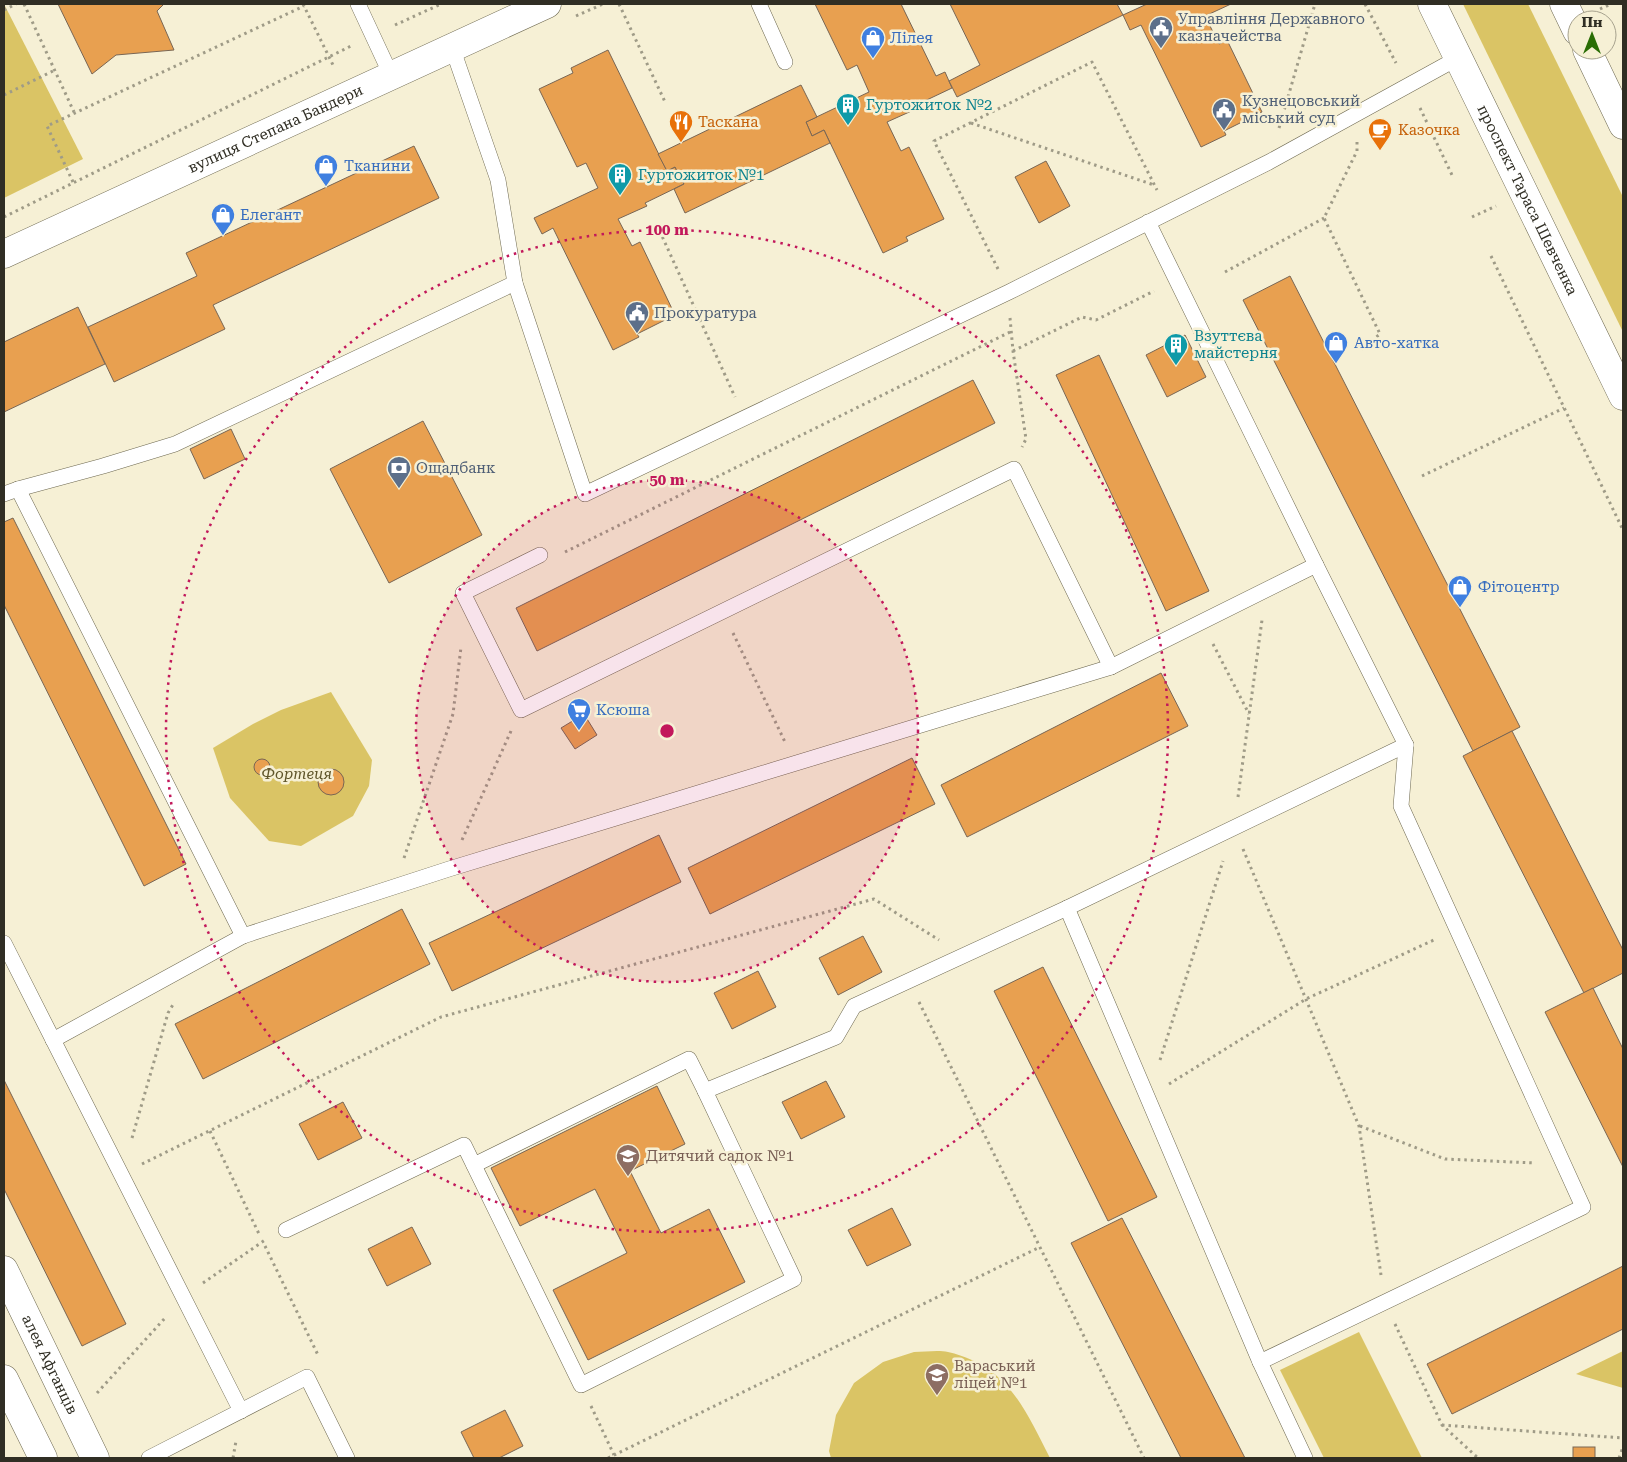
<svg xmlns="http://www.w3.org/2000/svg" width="1627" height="1462" font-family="'Roboto Serif',serif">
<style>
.green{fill:#dac465}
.building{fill:#e8a050;stroke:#796654}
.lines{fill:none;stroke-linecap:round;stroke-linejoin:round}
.lane-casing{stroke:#6e6951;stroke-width:16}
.street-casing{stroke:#6e6951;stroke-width:29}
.secondary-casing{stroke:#6e6951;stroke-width:29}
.path{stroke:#9f9b87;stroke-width:3;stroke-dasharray:2.5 4;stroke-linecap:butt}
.lane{stroke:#fff;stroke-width:15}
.street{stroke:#fff;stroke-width:28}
.secondary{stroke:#fff;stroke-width:28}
.ring{fill:none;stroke:#c2185b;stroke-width:2.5;stroke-dasharray:2.5 5}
.labels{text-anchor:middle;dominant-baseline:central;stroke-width:5;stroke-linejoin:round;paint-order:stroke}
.service-label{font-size:15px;fill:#4e5e75;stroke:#f6f0d5;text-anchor:start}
.shop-label{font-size:15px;fill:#366cbe;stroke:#f6f0d5;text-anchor:start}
.culture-label{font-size:15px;fill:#0d838f;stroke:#f6f0d5;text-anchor:start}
.food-label{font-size:15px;fill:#c56008;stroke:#f6f0d5;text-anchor:start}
.street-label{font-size:15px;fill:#302e24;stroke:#f6f0d5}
.park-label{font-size:15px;font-style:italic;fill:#5f552a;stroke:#f6f0d5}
.education-label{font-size:15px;fill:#785e54;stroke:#f6f0d5;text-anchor:start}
.centre{fill:#c2185b;stroke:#f6f0d5;stroke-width:2.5}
.ring-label{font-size:15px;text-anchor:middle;font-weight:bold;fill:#c2185b;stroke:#f6f0d5;stroke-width:5;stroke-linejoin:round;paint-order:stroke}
</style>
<rect width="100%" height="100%" fill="#f6f0d5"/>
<g class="green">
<polygon points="4,4 83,159 4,198"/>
<polygon points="1463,4 1528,4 1623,197 1623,332"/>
<polygon points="331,692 372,760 369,786 353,816 301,846 269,841 230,798 213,748 253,724 281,710"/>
<polygon points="1359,1332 1422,1458 1324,1458 1280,1370"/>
<polygon points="1623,1351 1623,1388 1576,1374"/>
<path d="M914,1352C925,1352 938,1350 948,1352C1008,1366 1024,1408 1050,1458H831L829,1451L836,1415L854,1383L883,1362Z"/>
</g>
<g class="building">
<polygon points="58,4 164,4 157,11 174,50 116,55 92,74"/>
<polygon points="815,4 901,4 936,76 945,72 952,88 914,106 916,109 887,122 901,151 909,147 944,219 906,237 908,241 883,253 824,130 812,136 806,122 869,92 857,65 847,70"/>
<polygon points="950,4 1117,4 1123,15 957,97 949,81 980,65"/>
<polygon points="1147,4 1231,4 1205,16 1219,44 1227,40 1262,112 1224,131 1226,135 1201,147 1141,25 1130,30 1123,15"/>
<polygon points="608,50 667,171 675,167 684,184 645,203 647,206 618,219 632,246 640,242 675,315 637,334 639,337 613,350 553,228 542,234 534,218 598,188 586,163 577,167 539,89 573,73 571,68"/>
<polygon points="801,85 817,117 806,122 812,136 824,130 830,143 685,213 674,189 684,184 675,167 667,171 658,154"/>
<polygon points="414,146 439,198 213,305 225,329 114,382 88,327 197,276 186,253"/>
<polygon points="1046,161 1070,206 1039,223 1015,177"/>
<polygon points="1290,276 1520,727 1473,751 1243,300"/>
<polygon points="78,307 105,364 4,412 4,342"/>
<polygon points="1185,335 1206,377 1167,397 1146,355"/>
<polygon points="1099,355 1209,591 1166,611 1056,375"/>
<polygon points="973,380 995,423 537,651 516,608"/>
<polygon points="423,421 482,535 389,583 330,469"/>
<polygon points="231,429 245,459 204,479 190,449"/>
<polygon points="13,518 186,864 144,886 4,605 4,522"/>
<polygon points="1161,673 1188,726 967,837 941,785"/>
<polygon points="584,714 597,735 575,749 561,728"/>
<polygon points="1512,731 1623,950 1623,973 1584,993 1463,756"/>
<polygon points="912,758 935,804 710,914 688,868"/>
<circle cx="262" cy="767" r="8"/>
<circle cx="331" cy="782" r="13"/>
<polygon points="659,835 681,882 452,991 429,943"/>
<polygon points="402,909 430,964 203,1079 175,1024"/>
<polygon points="863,936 882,972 838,995 819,958"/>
<polygon points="1043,967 1157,1197 1108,1221 994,991"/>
<polygon points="758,971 776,1007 732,1029 714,993"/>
<polygon points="1593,988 1623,1049 1623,1167 1545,1012"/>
<polygon points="4,1080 126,1324 82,1346 4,1189"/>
<polygon points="826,1081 845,1117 801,1139 782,1102"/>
<polygon points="657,1086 685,1144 630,1171 661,1233 709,1209 745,1282 588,1360 553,1290 627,1253 595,1189 520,1226 491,1168"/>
<polygon points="343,1102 362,1138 318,1160 299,1124"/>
<polygon points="892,1208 911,1245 867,1266 848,1230"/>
<polygon points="1122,1218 1245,1458 1181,1458 1071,1243"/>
<polygon points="412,1227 431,1264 387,1286 368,1249"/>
<polygon points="1623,1266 1623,1329 1452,1414 1427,1364"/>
<polygon points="505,1410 523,1446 499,1458 474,1458 461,1432"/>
<rect x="1573" y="1447" width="22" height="11"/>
</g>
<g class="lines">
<g class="lane-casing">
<g id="lane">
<polyline points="358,4 391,75"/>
<polyline points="759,4 785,62"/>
<polyline points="452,47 498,180 515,283 585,494 1009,292 1269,162 1458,58"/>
<polyline points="1148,222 1316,565 1406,745 1401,806 1583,1207 1260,1362 1305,1458"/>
<polyline points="18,489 243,936"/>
<polyline points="4,494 18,489 103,466 175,444 515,283"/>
<polyline points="540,555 463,593 521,710 1014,469 1111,667"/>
<polyline points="4,943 241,1411"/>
<polyline points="53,1040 243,936 449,869 1111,667 1316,565"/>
<polyline points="474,1165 689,1059 705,1091"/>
<polyline points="286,1230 464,1145 581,1385 794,1279 705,1091 836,1037 854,1006 1067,908"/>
<polyline points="1260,1362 1067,908 1406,745"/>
<polyline points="149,1458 307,1377 347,1458"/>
</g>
</g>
<g class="street-casing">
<g id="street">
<path id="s1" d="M4,1270L95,1458"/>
<polyline points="4,1379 43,1458"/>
</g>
</g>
<g class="secondary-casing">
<g id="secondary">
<path id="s2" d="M1432,4L1623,396"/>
<polyline points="1564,4 1577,31"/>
<polyline points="1587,50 1623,125"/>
<path id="s3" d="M4,254L547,4"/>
</g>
</g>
<g class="path">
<polyline points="24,4 74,112"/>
<polyline points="303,4 334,67"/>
<polyline points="619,4 666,104"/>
<polyline points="1365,4 1396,63"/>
<polyline points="1600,9 1611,4"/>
<polyline points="4,10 16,4"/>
<polyline points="576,16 603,4"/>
<polyline points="395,25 441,4"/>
<polyline points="4,95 55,70"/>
<polyline points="1420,108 1452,175"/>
<polyline points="971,123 1154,185"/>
<polyline points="1279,128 1315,4"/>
<polyline points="1357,142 1357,151 1324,218 1380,334 1359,351"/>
<polyline points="73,182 47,126 304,6"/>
<polyline points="4,217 351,46"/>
<polyline points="1472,217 1496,206"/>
<polyline points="657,225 735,397"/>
<polyline points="1491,256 1623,530"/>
<polyline points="998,269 934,141 1092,62 1157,190"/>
<polyline points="1225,272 1324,218"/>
<polyline points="1010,318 1013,351 1026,439 1022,447"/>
<polyline points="1013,351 1082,317 1096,320 1154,291"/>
<polyline points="1422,476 1564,408"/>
<polyline points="565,552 1010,332"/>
<polyline points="733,633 785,742"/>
<polyline points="1213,644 1249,714"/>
<polyline points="1238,797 1262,620"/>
<polyline points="462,840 511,731"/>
<polyline points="1243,849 1359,1126 1381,1275"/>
<polyline points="404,858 453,714 461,647"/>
<polyline points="919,1002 1144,1458"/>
<polyline points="1160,1060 1223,861"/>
<polyline points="1169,1084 1306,999 1436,939"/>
<polyline points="1360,1126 1445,1159 1535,1163"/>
<polyline points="210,1131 260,1236"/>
<polyline points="132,1138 168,1013 174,1003"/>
<polyline points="142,1164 441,1017 874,899 939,940"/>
<polyline points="265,1246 318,1355"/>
<polyline points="203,1283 265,1240"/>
<polyline points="1395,1324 1442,1425 1478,1458"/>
<polyline points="97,1393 165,1318"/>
<polyline points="591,1406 614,1455"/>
<polyline points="1442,1425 1623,1438"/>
<polyline points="233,1458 236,1441"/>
<polyline points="608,1458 1040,1247"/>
<polyline points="1619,1458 1623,1447"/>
</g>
<use href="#lane" class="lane"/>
<use href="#street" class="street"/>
<use href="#secondary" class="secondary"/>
</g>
<circle cx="667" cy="731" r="251" fill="#c2185b" fill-opacity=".12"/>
<g class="ring">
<circle cx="667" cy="731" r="251"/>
<circle cx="667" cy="731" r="501"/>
</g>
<defs>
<g id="civic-pin" transform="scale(1.25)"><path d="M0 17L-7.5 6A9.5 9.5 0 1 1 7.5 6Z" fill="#5c6f8a" stroke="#f6f0d5"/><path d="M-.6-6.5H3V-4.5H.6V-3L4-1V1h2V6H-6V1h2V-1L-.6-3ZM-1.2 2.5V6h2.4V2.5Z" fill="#fff"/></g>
<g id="shop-pin" transform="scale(1.25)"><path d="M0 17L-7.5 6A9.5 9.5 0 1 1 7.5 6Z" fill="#3f7fe0" stroke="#f6f0d5"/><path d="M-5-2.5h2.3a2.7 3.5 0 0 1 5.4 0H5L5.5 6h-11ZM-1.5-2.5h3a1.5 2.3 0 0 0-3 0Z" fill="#fff"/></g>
<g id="building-pin" transform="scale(1.25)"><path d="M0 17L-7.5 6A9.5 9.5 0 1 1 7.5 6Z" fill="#0f9aa8" stroke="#f6f0d5"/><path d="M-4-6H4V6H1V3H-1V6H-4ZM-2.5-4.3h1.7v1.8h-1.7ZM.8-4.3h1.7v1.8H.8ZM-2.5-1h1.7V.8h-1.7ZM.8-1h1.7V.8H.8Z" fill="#fff"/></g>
<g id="restaurant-pin" transform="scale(1.25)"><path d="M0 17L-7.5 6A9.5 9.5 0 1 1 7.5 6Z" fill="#e8710a" stroke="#f6f0d5"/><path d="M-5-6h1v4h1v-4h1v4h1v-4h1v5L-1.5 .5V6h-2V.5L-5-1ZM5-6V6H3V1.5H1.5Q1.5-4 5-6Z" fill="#fff"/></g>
<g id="cafe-pin" transform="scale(1.25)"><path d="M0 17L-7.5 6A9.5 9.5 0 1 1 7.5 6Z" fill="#e8710a" stroke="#f6f0d5"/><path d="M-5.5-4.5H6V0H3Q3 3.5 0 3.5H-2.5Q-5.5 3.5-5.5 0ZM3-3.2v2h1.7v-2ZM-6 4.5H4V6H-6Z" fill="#fff"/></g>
<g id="bank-pin" transform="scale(1.25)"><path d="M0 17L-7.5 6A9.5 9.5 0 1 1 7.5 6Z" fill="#5c6f8a" stroke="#f6f0d5"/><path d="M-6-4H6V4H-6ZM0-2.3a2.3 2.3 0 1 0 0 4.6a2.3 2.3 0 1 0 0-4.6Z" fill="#fff"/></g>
<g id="supermarket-pin" transform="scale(1.25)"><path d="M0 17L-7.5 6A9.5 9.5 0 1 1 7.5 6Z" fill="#3f7fe0" stroke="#f6f0d5"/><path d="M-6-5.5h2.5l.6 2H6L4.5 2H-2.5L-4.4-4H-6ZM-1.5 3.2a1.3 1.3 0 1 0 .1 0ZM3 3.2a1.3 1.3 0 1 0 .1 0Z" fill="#fff"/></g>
<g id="school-pin" transform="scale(1.25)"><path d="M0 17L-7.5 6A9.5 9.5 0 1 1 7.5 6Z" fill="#8d6e63" stroke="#f6f0d5"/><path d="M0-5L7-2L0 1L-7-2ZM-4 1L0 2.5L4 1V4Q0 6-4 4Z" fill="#fff"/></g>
</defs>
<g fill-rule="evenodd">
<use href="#civic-pin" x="1161" y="28"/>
<use href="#shop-pin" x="873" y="38"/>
<use href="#building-pin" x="848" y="105"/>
<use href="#civic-pin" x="1224" y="110"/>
<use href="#restaurant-pin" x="681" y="122"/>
<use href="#cafe-pin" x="1380" y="130"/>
<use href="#shop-pin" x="326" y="166"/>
<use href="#building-pin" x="620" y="175"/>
<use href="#shop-pin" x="223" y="215"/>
<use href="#civic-pin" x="637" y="313"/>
<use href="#shop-pin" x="1336" y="343"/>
<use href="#building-pin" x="1176" y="345"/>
<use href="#bank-pin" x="399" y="468"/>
<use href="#shop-pin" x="1460" y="587"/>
<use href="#supermarket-pin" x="579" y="710"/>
<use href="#school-pin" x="628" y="1156"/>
<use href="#school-pin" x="937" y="1375"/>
</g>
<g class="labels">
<g class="service-label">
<text x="1178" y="19">Управління Державного<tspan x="1178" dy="17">казначейства</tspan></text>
<text x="1242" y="101">Кузнецовський<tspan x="1242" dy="17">міський суд</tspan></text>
<text x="654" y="313">Прокуратура</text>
<text x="416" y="468">Ощадбанк</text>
</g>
<g class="shop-label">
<text x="890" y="38">Лілея</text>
<text x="344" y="166">Тканини</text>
<text x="240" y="215">Елегант</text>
<text x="1354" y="343">Авто-хатка</text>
<text x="1478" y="587">Фітоцентр</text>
<text x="596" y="710">Ксюша</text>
</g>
<g class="culture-label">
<text x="866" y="105">Гуртожиток №2</text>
<text x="638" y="175">Гуртожиток №1</text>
<text x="1194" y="336">Взуттєва<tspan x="1194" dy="17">майстерня</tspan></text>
</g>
<g class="food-label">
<text x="698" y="122">Таскана</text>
<text x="1398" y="130">Казочка</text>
</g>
<g class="street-label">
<text stroke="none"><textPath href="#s3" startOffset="299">вулиця Степана Бандери</textPath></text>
<text stroke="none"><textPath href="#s2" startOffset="218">проспект Тараса Шевченка</textPath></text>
<text stroke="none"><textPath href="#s1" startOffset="105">алея Афганців</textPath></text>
</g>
<g class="park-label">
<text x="297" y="774">Фортеця</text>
</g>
<g class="education-label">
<text x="646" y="1156">Дитячий садок №1</text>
<text x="954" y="1366">Вараський<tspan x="954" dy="17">ліцей №1</tspan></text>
</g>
</g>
<circle cx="667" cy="731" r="8" class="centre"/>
<g class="ring-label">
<text x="667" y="235">100 m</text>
<text x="667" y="485">50 m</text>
</g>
<rect width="1627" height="1462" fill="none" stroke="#302e24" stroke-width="10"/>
<g transform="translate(1592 35)"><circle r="24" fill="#f6f0d5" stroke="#a7a28e"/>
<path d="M0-4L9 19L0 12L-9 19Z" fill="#2a6d05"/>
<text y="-8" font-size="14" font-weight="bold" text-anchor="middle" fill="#302e24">Пн</text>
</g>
</svg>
